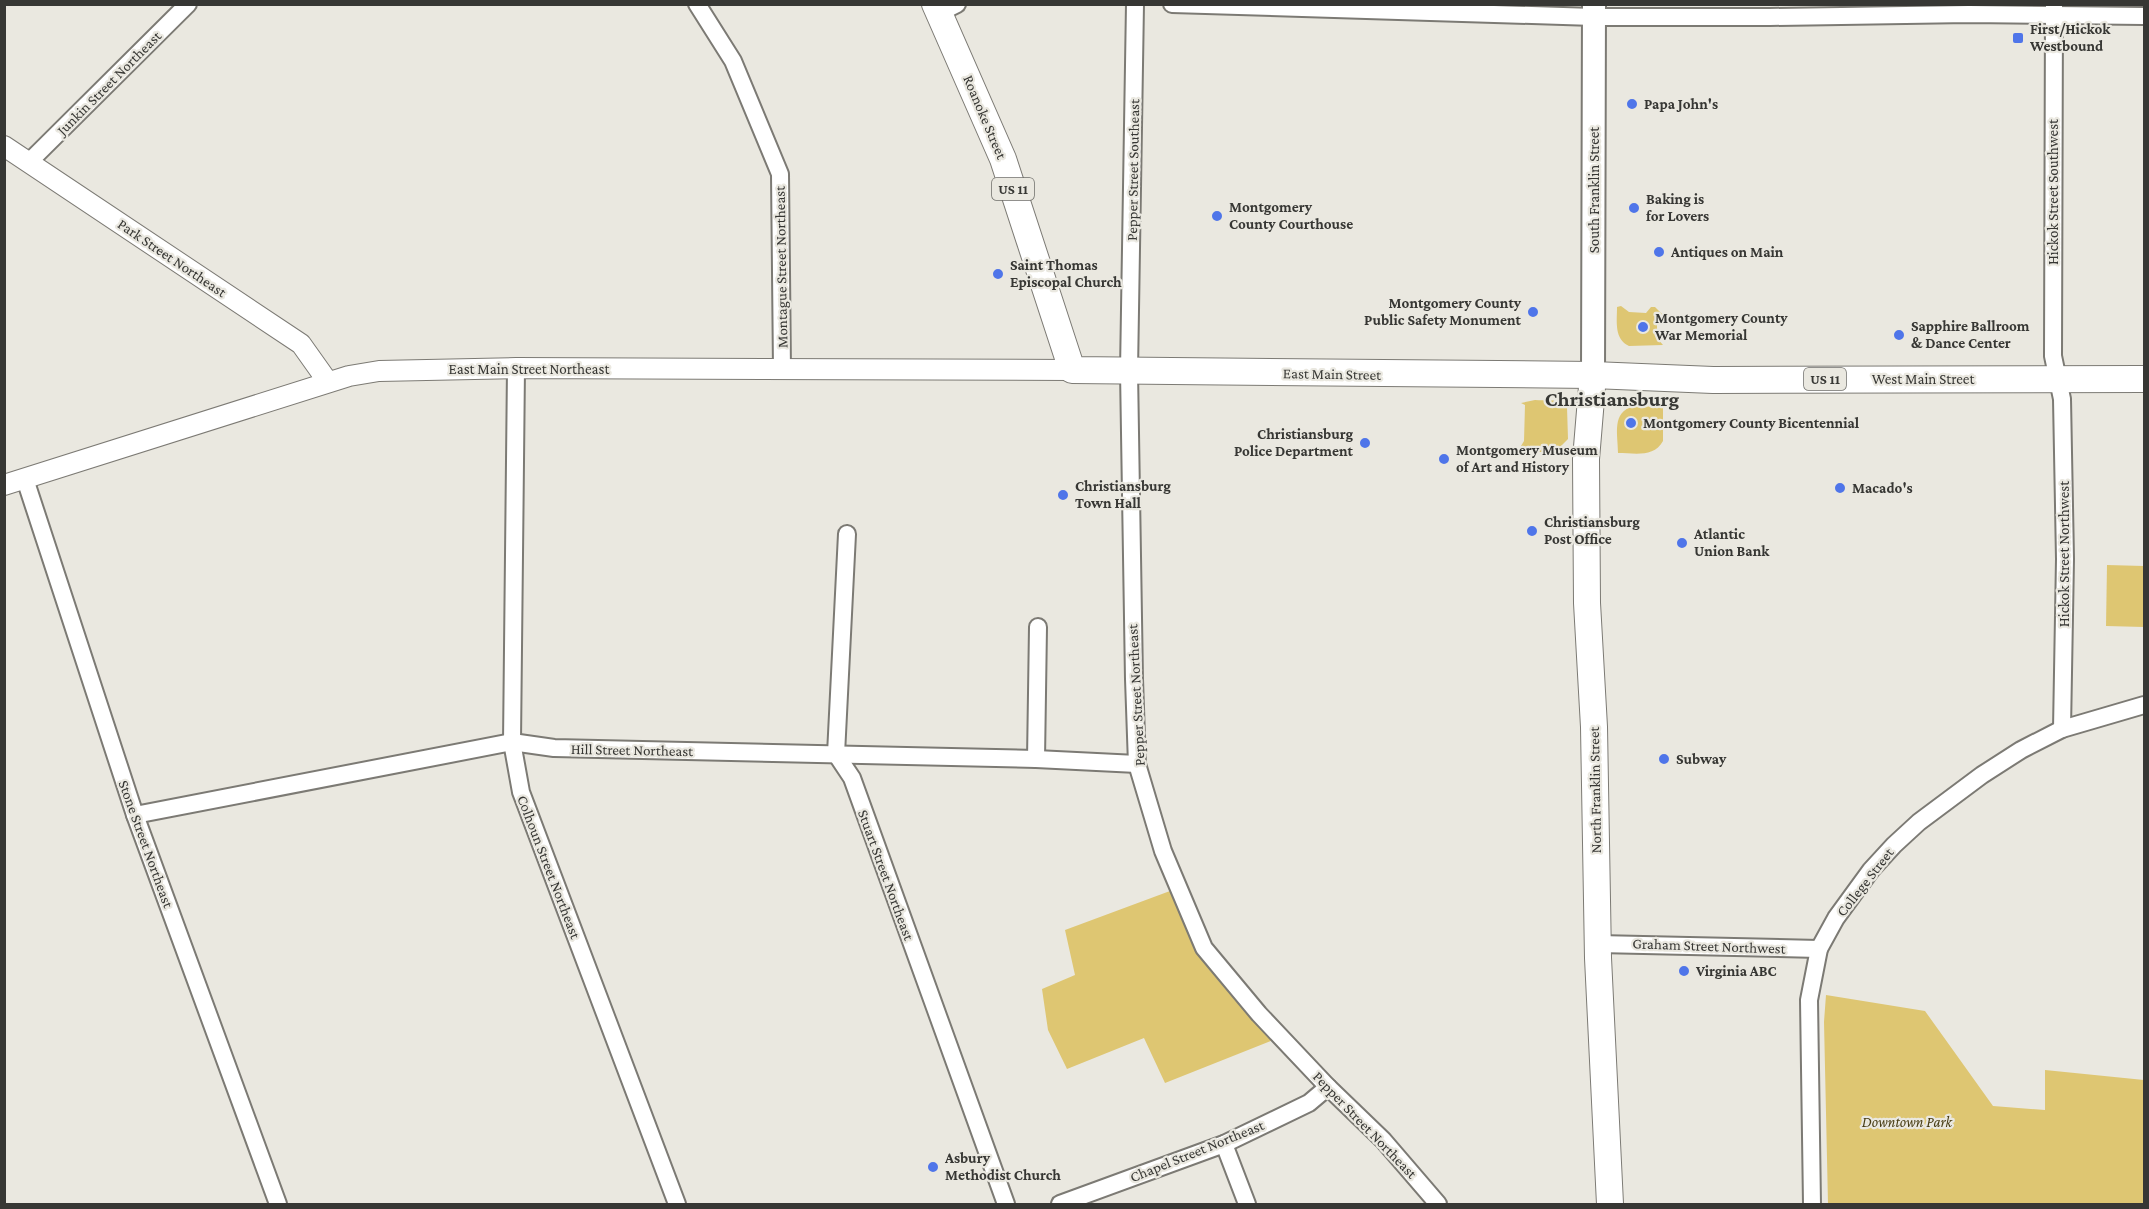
<svg xmlns="http://www.w3.org/2000/svg" width="2149" height="1209" font-family="'Crimson Pro',serif">
<style>
.green{fill:#dec672}
.lines{fill:none;stroke-linecap:round;stroke-linejoin:round}
.minor-casing{stroke:#7c7a74;stroke-width:20}
.tertiary-casing{stroke:#7c7a74;stroke-width:22}
.secondary-casing{stroke:#7c7a74;stroke-width:26}
.primary-casing{stroke:#7c7a74;stroke-width:28}
.minor{stroke:#fff;stroke-width:16}
.tertiary{stroke:#fff;stroke-width:20}
.secondary{stroke:#fff;stroke-width:22}
.primary{stroke:#fff;stroke-width:26}
.poi-dot{fill:#4f75e9;stroke:#eae8e0;stroke-width:2}
.labels{text-anchor:middle;dominant-baseline:central;stroke-width:4.5;stroke-linejoin:round;paint-order:stroke}
.shield{fill:#eae8e0;stroke:#6d6c68;stroke-width:1.5}
.shield-label{font-size:14px;font-weight:bold;fill:#373734}
.poi-label{font-size:15px;font-weight:bold;fill:#373734;stroke:#eae8e0;text-anchor:start}
.street-label{font-size:15px;fill:#373734;stroke:#eae8e0}
.park-label{font-size:15px;font-style:italic;fill:#463b12;stroke:#eae8e0}
.district-label{font-size:21px;font-weight:bold;fill:#373734;stroke:#eae8e0}
</style>
<rect width="100%" height="100%" fill="#eae8e0"/>
<g class="green">
<path d="M1621,306L1629,312L1646,313L1651,307H1655L1663,315L1657,321V338L1663,345L1629,346C1614,339 1617,322 1617,307Z"/>
<path d="M1535,400C1545,401 1561,398 1567,407L1568,439L1561,446V452H1533L1521,446L1524,441L1525,405L1521,403Z"/>
<path d="M1634,406L1663,407V441C1654,458 1634,453 1618,453C1618,434 1611,412 1634,406Z"/>
<polygon points="2107,565 2144,566 2144,627 2106,626"/>
<polygon points="1170,891 1200,957 1245,1011 1273,1040 1165,1083 1144,1038 1067,1069 1048,1030 1042,989 1075,975 1065,930"/>
<polygon points="1826,995 1925,1011 1993,1106 2045,1110 2045,1070 2144,1080 2144,1204 1828,1204 1824,1022"/>
</g>
<g class="lines">
<g class="minor-casing">
<g id="minor">
<polyline points="697,4 733,61 780,174 782,370"/>
<polyline points="1135,4 1129,371 1134,679 1137,764 1163,851 1204,948 1259,1014 1328,1087 1383,1140 1438,1204"/>
<polyline points="1172,4 1594,17 1770,17 1969,14 2144,16"/>
<polyline points="2054,5 2053,356 2062,399 2065,559 2062,729"/>
<polyline points="939,13 957,4"/>
<polyline points="29,162 188,4"/>
<polyline points="516,368 512,742 521,792 677,1204"/>
<polyline points="25,479 135,815 278,1204"/>
<polyline points="847,534 836,754 852,778 1006,1204"/>
<polyline points="1036,759 1038,627"/>
<polyline points="135,815 512,742 554,748 1036,759 1137,764"/>
<polyline points="1598,944 1819,949"/>
<polyline points="1224,1144 1247,1204"/>
<polyline points="1060,1204 1224,1144 1309,1103 1328,1087"/>
<polyline points="1812,1204 1809,1000 1819,949 1836,918 1871,870 1894,845 1919,822 1982,775 2021,750 2062,729 2144,705"/>
</g>
</g>
<g class="tertiary-casing">
<g id="tertiary">
<polyline points="4,146 301,344 328,382"/>
<polyline points="4,485 349,376 379,371 516,368 1072,370"/>
</g>
</g>
<g class="secondary-casing">
<polyline id="secondary" points="1593,375 1594,4"/>
</g>
<g class="primary-casing">
<g id="primary">
<polyline points="935,4 1003,159 1072,370 1593,375 1713,380 2144,379"/>
<polyline points="1593,375 1586,459 1587,603 1594,727 1598,958 1610,1204"/>
</g>
</g>
<use href="#minor" class="minor"/>
<use href="#tertiary" class="tertiary"/>
<use href="#secondary" class="secondary"/>
<use href="#primary" class="primary"/>
</g>
<g class="poi-dot">
<rect x="2012" y="32" width="12" height="12" rx="3"/>
<circle cx="1632" cy="104" r="6"/>
<circle cx="1634" cy="208" r="6"/>
<circle cx="1217" cy="216" r="6"/>
<circle cx="1659" cy="252" r="6"/>
<circle cx="998" cy="274" r="6"/>
<circle cx="1533" cy="312" r="6"/>
<circle cx="1643" cy="327" r="6"/>
<circle cx="1899" cy="335" r="6"/>
<circle cx="1631" cy="423" r="6"/>
<circle cx="1365" cy="443" r="6"/>
<circle cx="1444" cy="459" r="6"/>
<circle cx="1840" cy="488" r="6"/>
<circle cx="1063" cy="495" r="6"/>
<circle cx="1532" cy="531" r="6"/>
<circle cx="1682" cy="543" r="6"/>
<circle cx="1664" cy="759" r="6"/>
<circle cx="1684" cy="971" r="6"/>
<circle cx="933" cy="1167" r="6"/>
</g>
<g class="labels">
<g class="shield">
<rect x="992" y="178" width="42" height="22" rx="4.5"/>
<rect x="1804" y="368" width="42" height="22" rx="4.5"/>
</g>
<g class="shield-label">
<text x="1013" y="189">US 11</text>
<text x="1825" y="379">US 11</text>
</g>
<g class="poi-label">
<text x="2030" y="29">First/Hickok<tspan x="2030" dy="17">Westbound</tspan></text>
<text x="1644" y="104">Papa John's</text>
<text x="1646" y="199">Baking is<tspan x="1646" dy="17">for Lovers</tspan></text>
<text x="1229" y="207">Montgomery<tspan x="1229" dy="17">County Courthouse</tspan></text>
<text x="1671" y="252">Antiques on Main</text>
<text x="1010" y="265">Saint Thomas<tspan x="1010" dy="17">Episcopal Church</tspan></text>
<text x="1521" y="303" text-anchor="end">Montgomery County<tspan x="1521" dy="17">Public Safety Monument</tspan></text>
<text x="1655" y="318">Montgomery County<tspan x="1655" dy="17">War Memorial</tspan></text>
<text x="1911" y="326">Sapphire Ballroom<tspan x="1911" dy="17">&amp; Dance Center</tspan></text>
<text x="1643" y="423">Montgomery County Bicentennial</text>
<text x="1353" y="434" text-anchor="end">Christiansburg<tspan x="1353" dy="17">Police Department</tspan></text>
<text x="1456" y="450">Montgomery Museum<tspan x="1456" dy="17">of Art and History</tspan></text>
<text x="1075" y="486">Christiansburg<tspan x="1075" dy="17">Town Hall</tspan></text>
<text x="1852" y="488">Macado's</text>
<text x="1544" y="522">Christiansburg<tspan x="1544" dy="17">Post Office</tspan></text>
<text x="1694" y="534">Atlantic<tspan x="1694" dy="17">Union Bank</tspan></text>
<text x="1676" y="759">Subway</text>
<text x="1696" y="971">Virginia ABC</text>
<text x="945" y="1158">Asbury<tspan x="945" dy="17">Methodist Church</tspan></text>
</g>
<g class="street-label">
<text transform="translate(109 83) rotate(-45)">Junkin Street Northeast</text>
<text transform="translate(985 117) rotate(67)">Roanoke Street</text>
<text transform="translate(1133 170) rotate(-89)">Pepper Street Southeast</text>
<text transform="translate(1594 190) rotate(-90)">South Franklin Street</text>
<text transform="translate(2053 192) rotate(-90)">Hickok Street Southwest</text>
<text transform="translate(172 258) rotate(34)">Park Street Northeast</text>
<text transform="translate(781 267) rotate(-91)">Montague Street Northeast</text>
<text x="529" y="369">East Main Street Northeast</text>
<text transform="translate(1332 374) rotate(1)">East Main Street</text>
<text x="1923" y="379">West Main Street</text>
<text transform="translate(2064 554) rotate(-90)">Hickok Street Northwest</text>
<text transform="translate(1136 695) rotate(-93)">Pepper Street Northeast</text>
<text transform="translate(632 750) rotate(1)">Hill Street Northeast</text>
<text transform="translate(1595 790) rotate(-91)">North Franklin Street</text>
<text transform="translate(146 844) rotate(70)">Stone Street Northeast</text>
<text transform="translate(549 867) rotate(69)">Colhoun Street Northeast</text>
<text transform="translate(886 875) rotate(70)">Stuart Street Northeast</text>
<text transform="translate(1865 882) rotate(-52)">College Street</text>
<text transform="translate(1709 946) rotate(2)">Graham Street Northwest</text>
<text transform="translate(1365 1125) rotate(46)">Pepper Street Northeast</text>
<text transform="translate(1197 1151) rotate(-22)">Chapel Street Northeast</text>
</g>
<g class="park-label">
<text x="1907" y="1122">Downtown Park</text>
</g>
<g class="district-label">
<text x="1612" y="399">Christiansburg</text>
</g>
</g>
<rect width="2149" height="1209" fill="none" stroke="#373734" stroke-width="12"/>
</svg>
